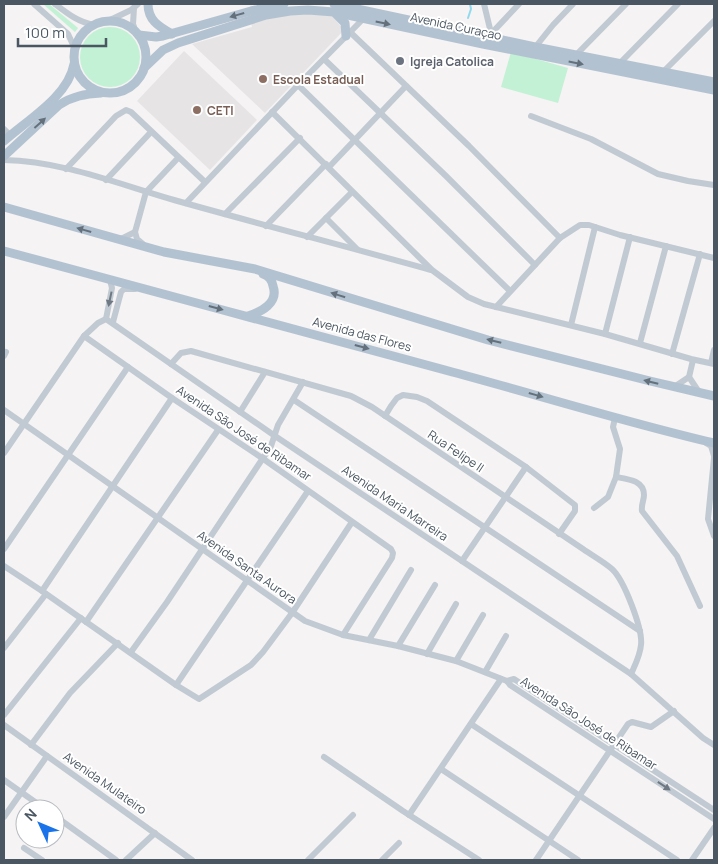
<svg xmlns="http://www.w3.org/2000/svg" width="718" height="864" font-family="Manrope,sans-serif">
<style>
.education{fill:#e6e4e5}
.green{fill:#c3f1d5}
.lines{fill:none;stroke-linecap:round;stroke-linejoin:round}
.stream{stroke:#90daee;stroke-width:2}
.minor{stroke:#c1cad2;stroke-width:6}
.major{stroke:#b3c2d1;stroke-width:9}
.oneway{fill:#64717d}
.oneway2{fill:#6e7983}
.worship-dot{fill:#6b7280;stroke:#fff;stroke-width:2}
.education-dot{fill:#8d6e63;stroke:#fff;stroke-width:2}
.labels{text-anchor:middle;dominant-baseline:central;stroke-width:4;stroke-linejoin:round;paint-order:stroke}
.street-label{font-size:12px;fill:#4a5661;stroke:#fff}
.worship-label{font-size:12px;font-weight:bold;fill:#5b616d;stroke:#fff;text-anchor:start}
.education-label{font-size:12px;font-weight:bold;fill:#785e54;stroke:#fff;text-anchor:start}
</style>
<rect width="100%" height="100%" fill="#f5f3f3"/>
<g class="education">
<polygon points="314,14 332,16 344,30 265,113 192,44 252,27 251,22 283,15"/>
<polygon points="184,51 257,120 210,170 137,101"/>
</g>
<g class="green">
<polygon points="43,4 49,4 78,28 75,32"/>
<circle cx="110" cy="57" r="30"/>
<polygon points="511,52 568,68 558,103 501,87"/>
</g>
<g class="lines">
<polyline class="stream" points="468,18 471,9 470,4"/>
<g class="minor">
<polyline points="34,4 68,34 75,49"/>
<path d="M55,4C68,14 78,22 94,25"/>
<polyline points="484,4 491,33"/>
<polyline points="134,8 133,24 136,32"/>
<polyline points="108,21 131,10 138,4"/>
<polyline points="350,32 469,146 560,238"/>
<polyline points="488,37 519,4"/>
<polyline points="533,50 553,25 573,4"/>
<polyline points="576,55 626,4"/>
<polyline points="324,59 446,176 535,265"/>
<polyline points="620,63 678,4"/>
<polyline points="663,72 714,21"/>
<polyline points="298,85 510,291"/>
<polyline points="272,112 432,270 468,297 484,304 605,334 691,359 714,364"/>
<polyline points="531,116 591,139 658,174 688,181 714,185"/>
<polyline points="4,129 10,135"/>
<path d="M4,160C62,161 118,184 174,200C259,224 345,246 431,270"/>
<polyline points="329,167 406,86"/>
<polyline points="66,169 116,116 126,110 131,112 205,182"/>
<polyline points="106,180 151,132"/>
<polyline points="186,203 298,85 363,19"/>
<polyline points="225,214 300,138"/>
<polyline points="326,218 357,249"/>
<polyline points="266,226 326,164"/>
<polyline points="307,237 352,192"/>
<polyline points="118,239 123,238 135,232"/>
<polyline points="143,244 137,239 135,232 146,192 178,158"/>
<polyline points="496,307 560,238 580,225 589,225 620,235 714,258"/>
<polyline points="106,319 112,288 110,280"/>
<polyline points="113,322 121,292 124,289 135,289"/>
<polyline points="571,325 595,227"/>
<polyline points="605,334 630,237"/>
<polyline points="84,336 172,398 262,458 391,549 393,553 392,558 343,635"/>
<polyline points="640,343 666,246"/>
<polyline points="672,354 700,254"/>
<polyline points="4,356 6,352"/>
<polyline points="693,360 689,377 699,392"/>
<polyline points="711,363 714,350"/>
<path d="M171,364L181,353L191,351L351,396L372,407L583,549C593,556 604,562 612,569C624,580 643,629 641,645C640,656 635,665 631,674"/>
<polyline points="674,387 689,377"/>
<polyline points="294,400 640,631"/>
<polyline points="4,410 305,621 343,635 398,646 456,661 507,681 510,685 714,819"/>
<polyline points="240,412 265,372"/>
<polyline points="385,416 391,406 397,398 403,395 417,397 427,401 526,467 575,505 575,511 559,534"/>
<polyline points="706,443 711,446 714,456"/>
<polyline points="4,453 84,336 98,323 106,319 275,436 631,674 703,738 714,745"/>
<polyline points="714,458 708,519 714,536"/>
<path d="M616,477C627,479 644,480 644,495C644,500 641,505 642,511L677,556L700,606"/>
<polyline points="594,508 608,497 616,477 620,449 613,427 615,418"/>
<polyline points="4,549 128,367"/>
<polyline points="462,561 526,467"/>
<polyline points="4,566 42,591 176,685 199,699 251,665 263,652 292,613 352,522"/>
<polyline points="42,591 172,398"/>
<polyline points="86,622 218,430"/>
<polyline points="369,640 411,570"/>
<polyline points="398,646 435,585"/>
<polyline points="4,648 46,594"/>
<polyline points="131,652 167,602 271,446 278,425 303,382"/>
<polyline points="427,654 456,604"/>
<polyline points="456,661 483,615"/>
<polyline points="485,672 506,636"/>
<polyline points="507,681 514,679 714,810"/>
<polyline points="176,685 308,491"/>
<polyline points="4,715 81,618"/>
<polyline points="471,724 677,860"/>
<polyline points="4,725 192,860"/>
<polyline points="31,745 70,693 118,643"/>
<polyline points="324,757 403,811 479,860"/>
<polyline points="441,769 578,860"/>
<polyline points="4,780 45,809"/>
<polyline points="409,815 501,679"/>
<polyline points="55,816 116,860"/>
<polyline points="4,817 47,756"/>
<polyline points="24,848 42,860"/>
<polyline points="126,860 155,833"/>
<polyline points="308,860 353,815"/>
<polyline points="382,860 399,843"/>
<polyline points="536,860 628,724 632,722 651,727 674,711"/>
<polyline points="692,860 714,828"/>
</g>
<g class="major">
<path d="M148,4C148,20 158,26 172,34"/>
<polyline points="334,4 535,47 714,82"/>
<polyline points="336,14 345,23 346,36"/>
<circle cx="110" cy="57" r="36"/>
<polyline points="139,35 156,37 163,36 251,11 284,4"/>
<polyline points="144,68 163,50 178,43 266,15 290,11 308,10 334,12 483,44 714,90"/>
<path d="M4,141C27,120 68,97 74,64"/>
<path d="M4,156L59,105C73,96 85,94 101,93"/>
<polyline points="4,207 164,252 255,269 488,340 650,381 714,396"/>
<path d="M4,251C151,291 298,330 445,370C535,394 624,422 714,443"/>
<path d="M248,316C261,312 279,303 273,286C272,280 269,276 263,274"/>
</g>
</g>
<defs><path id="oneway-solid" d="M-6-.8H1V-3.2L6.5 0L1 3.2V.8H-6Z" transform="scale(1.25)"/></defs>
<g class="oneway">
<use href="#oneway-solid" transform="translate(237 15) rotate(164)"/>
<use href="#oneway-solid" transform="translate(383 23) rotate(12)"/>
<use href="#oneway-solid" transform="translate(576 63) rotate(11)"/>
<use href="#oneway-solid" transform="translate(40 123) rotate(-42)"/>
<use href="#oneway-solid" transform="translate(84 230) rotate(-164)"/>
<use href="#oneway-solid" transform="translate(338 295) rotate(-163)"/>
<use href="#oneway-solid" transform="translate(216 308) rotate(15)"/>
<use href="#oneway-solid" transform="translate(494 341) rotate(-166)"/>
<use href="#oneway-solid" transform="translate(362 347) rotate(15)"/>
<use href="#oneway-solid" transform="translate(651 382) rotate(-166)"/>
<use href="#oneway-solid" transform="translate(536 395) rotate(16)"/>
</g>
<g class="oneway2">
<use href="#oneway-solid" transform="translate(110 299) rotate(102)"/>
<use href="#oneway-solid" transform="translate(664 786) rotate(34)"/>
</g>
<circle class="worship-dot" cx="400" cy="61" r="5"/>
<g class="education-dot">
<circle cx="263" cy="79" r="5"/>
<circle cx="197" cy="110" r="5"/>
</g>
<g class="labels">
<g class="street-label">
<text transform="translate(456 26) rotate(12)">Avenida Curaçao</text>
<text transform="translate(362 334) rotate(15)">Avenida das Flores</text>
<text transform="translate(244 433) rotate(34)">Avenida São José de Ribamar</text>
<text transform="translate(456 451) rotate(34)">Rua Felipe II</text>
<text transform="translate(395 503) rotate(34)">Avenida Maria Marreira</text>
<text transform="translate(247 567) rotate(35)">Avenida Santa Aurora</text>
<text transform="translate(589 723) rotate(33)">Avenida São José de Ribamar</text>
<text transform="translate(105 783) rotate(35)">Avenida Mulateiro</text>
</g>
<g class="worship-label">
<text x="410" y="61">Igreja Catolica</text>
</g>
<g class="education-label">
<text x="273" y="79">Escola Estadual</text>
<text x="207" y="110">CETI</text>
</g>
</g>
<rect width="718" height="864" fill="none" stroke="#4a5661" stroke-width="10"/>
<g transform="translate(40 824) rotate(314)"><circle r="24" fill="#ffffff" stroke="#b7bbc0"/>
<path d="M0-4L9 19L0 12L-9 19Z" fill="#1a73e8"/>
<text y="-8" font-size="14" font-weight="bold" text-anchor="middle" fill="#4a5661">N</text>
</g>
<path d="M18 38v8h88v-8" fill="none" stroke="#4a5661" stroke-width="2.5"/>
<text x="25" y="38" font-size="15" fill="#4a5661" stroke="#ffffff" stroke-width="4" paint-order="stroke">100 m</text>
</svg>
